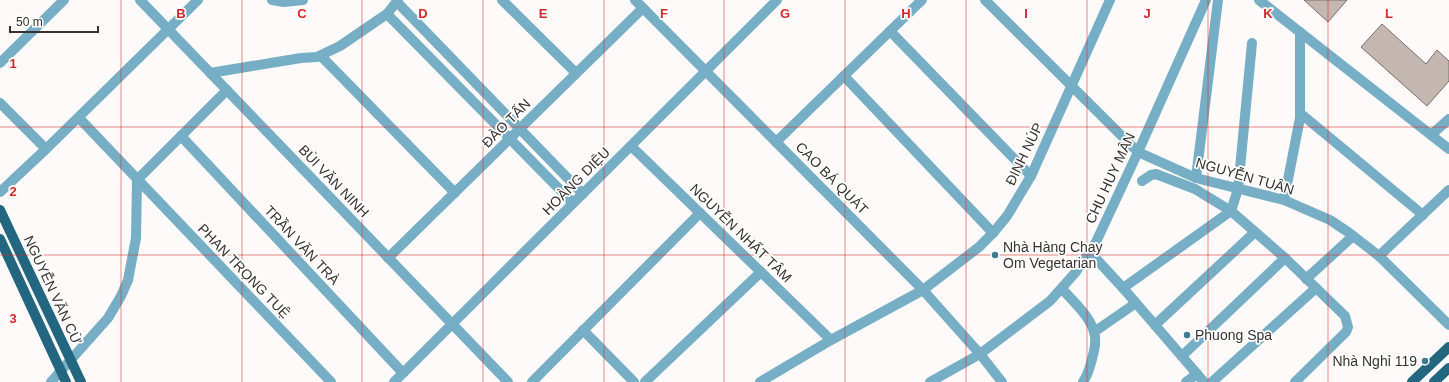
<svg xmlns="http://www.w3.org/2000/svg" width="1449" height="382" font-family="Arial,sans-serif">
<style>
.building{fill:#c4b7b1;stroke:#796e69}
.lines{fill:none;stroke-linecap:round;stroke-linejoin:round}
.minor{stroke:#76aec5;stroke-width:10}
.major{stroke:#23667f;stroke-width:10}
.grid{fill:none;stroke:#d62828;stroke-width:1;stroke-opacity:0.55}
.poi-dot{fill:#3f7a92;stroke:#fff;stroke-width:1.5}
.labels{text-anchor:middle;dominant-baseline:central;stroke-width:3.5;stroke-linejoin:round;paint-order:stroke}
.street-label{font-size:14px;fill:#373230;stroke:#fff}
.poi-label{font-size:14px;fill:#373230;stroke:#fff;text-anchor:start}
.grid-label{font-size:13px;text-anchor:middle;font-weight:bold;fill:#d62828;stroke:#fff;stroke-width:3.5;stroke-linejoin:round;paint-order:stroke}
</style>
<rect width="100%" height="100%" fill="#fdfaf9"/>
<g class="building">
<polygon points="1304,0 1347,0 1328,22"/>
<polygon points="1382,24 1426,64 1437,50 1449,61 1449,81 1427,106 1361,47"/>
</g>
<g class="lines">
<g class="minor">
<polyline points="140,0 508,382"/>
<polyline points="272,0 284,2 303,0"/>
<polyline points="502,0 576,73"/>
<polyline points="635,0 923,290 980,354 1002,382"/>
<polyline points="985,0 1138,152 1196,178 1284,200 1330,220 1348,232 1379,256 1449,325"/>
<polyline points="1259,0 1449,149"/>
<polyline points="397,2 583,194"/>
<polyline points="387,14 573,203"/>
<polyline points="890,31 1031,176"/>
<polyline points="321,56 455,193"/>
<polyline points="0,63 64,0"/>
<polyline points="210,73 301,58 317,57 340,46 378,20 387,14 398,0"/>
<polyline points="844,76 993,233"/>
<polyline points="0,103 46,149"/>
<polyline points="1300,113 1423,215"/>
<polyline points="79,118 331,382"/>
<polyline points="1431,135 1449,119"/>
<polyline points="181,136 403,373"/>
<polyline points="776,142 922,0"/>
<polyline points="631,146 831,340"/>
<polyline points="1196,178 1218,0"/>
<polyline points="1142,181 1151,175 1156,174 1195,189 1231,211 1285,258 1345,316 1348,327 1346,332 1295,382"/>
<polyline points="0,192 46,149 198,0"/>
<polyline points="1284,200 1300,118 1300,32"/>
<polyline points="1231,211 1238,189 1252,43"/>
<polyline points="1089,251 1123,288 1204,382"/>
<polyline points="1379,256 1449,190"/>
<polyline points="388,258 643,8"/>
<polyline points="1306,279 1353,236"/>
<polyline points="1123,288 1231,211"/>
<path d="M1062,289C1073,301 1094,320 1095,337C1096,344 1094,352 1092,359C1090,367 1088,375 1083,382"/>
<polyline points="1155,325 1255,232"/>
<polyline points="583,330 634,382"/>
<polyline points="1094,332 1136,303"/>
<polyline points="1182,356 1285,258"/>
<polyline points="51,382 108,318 121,296 128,280 136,238 137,180 227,90"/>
<polyline points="394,382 777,0"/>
<polyline points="532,382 700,213"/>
<polyline points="645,382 761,272"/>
<polyline points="760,382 831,340 923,290 979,247 993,233 1007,216 1031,176 1110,0"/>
<polyline points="930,382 980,354 1050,301 1075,273 1096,242 1138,152 1206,0"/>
<polyline points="1186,382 1197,374"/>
<polyline points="1212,382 1316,288"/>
</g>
<g class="major">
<polyline points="0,210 81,382"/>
<polyline points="0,239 66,382"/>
<polyline points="1412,382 1449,347"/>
<polyline points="1434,382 1449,368"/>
</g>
</g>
<path class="grid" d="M121,0V382M242,0V382M362,0V382M483,0V382M604,0V382M724,0V382M845,0V382M966,0V382M1087,0V382M1208,0V382M1328,0V382M0,127H1449M0,255H1449"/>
<g class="poi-dot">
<circle cx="995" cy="255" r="4"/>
<circle cx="1187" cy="335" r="4"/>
<circle cx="1425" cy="361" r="4"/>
</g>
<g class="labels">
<g class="street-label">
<text transform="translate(506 123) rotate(-45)">ĐÀO TẤN</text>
<text transform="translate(1024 154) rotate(-64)">ĐINH NÚP</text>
<text transform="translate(1245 176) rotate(16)">NGUYỄN TUÂN</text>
<text transform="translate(832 178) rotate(45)">CAO BÁ QUÁT</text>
<text transform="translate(1110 178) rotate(-65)">CHU HUY MÂN</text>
<text transform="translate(334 181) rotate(46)">BÙI VĂN NINH</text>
<text transform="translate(576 181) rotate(-45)">HOÀNG DIỆU</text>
<text transform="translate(741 233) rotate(44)">NGUYỄN NHẤT TÂM</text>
<text transform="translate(302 245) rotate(47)">TRẦN VĂN TRÀ</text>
<text transform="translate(244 271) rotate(46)">PHAN TRỌNG TUỆ</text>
<text transform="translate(53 290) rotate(65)">NGUYỄN VĂN CỪ</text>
</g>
<g class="poi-label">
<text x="1003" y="247">Nhà Hàng Chay<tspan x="1003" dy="16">Om Vegetarian</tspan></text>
<text x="1195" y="335">Phuong Spa</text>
<text x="1417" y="361" text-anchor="end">Nhà Nghỉ 119</text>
</g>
</g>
<g class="grid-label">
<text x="181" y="18">B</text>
<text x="302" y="18">C</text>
<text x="423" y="18">D</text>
<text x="543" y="18">E</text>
<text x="664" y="18">F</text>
<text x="785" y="18">G</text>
<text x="906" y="18">H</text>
<text x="1026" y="18">I</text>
<text x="1147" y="18">J</text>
<text x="1268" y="18">K</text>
<text x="1389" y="18">L</text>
<text x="13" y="68">1</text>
<text x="13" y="196">2</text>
<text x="13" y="323">3</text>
</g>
<path d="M10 26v6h88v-6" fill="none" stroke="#373230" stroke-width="2"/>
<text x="16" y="26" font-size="12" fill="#373230" stroke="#ffffff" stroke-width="3" paint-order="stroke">50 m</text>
</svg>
